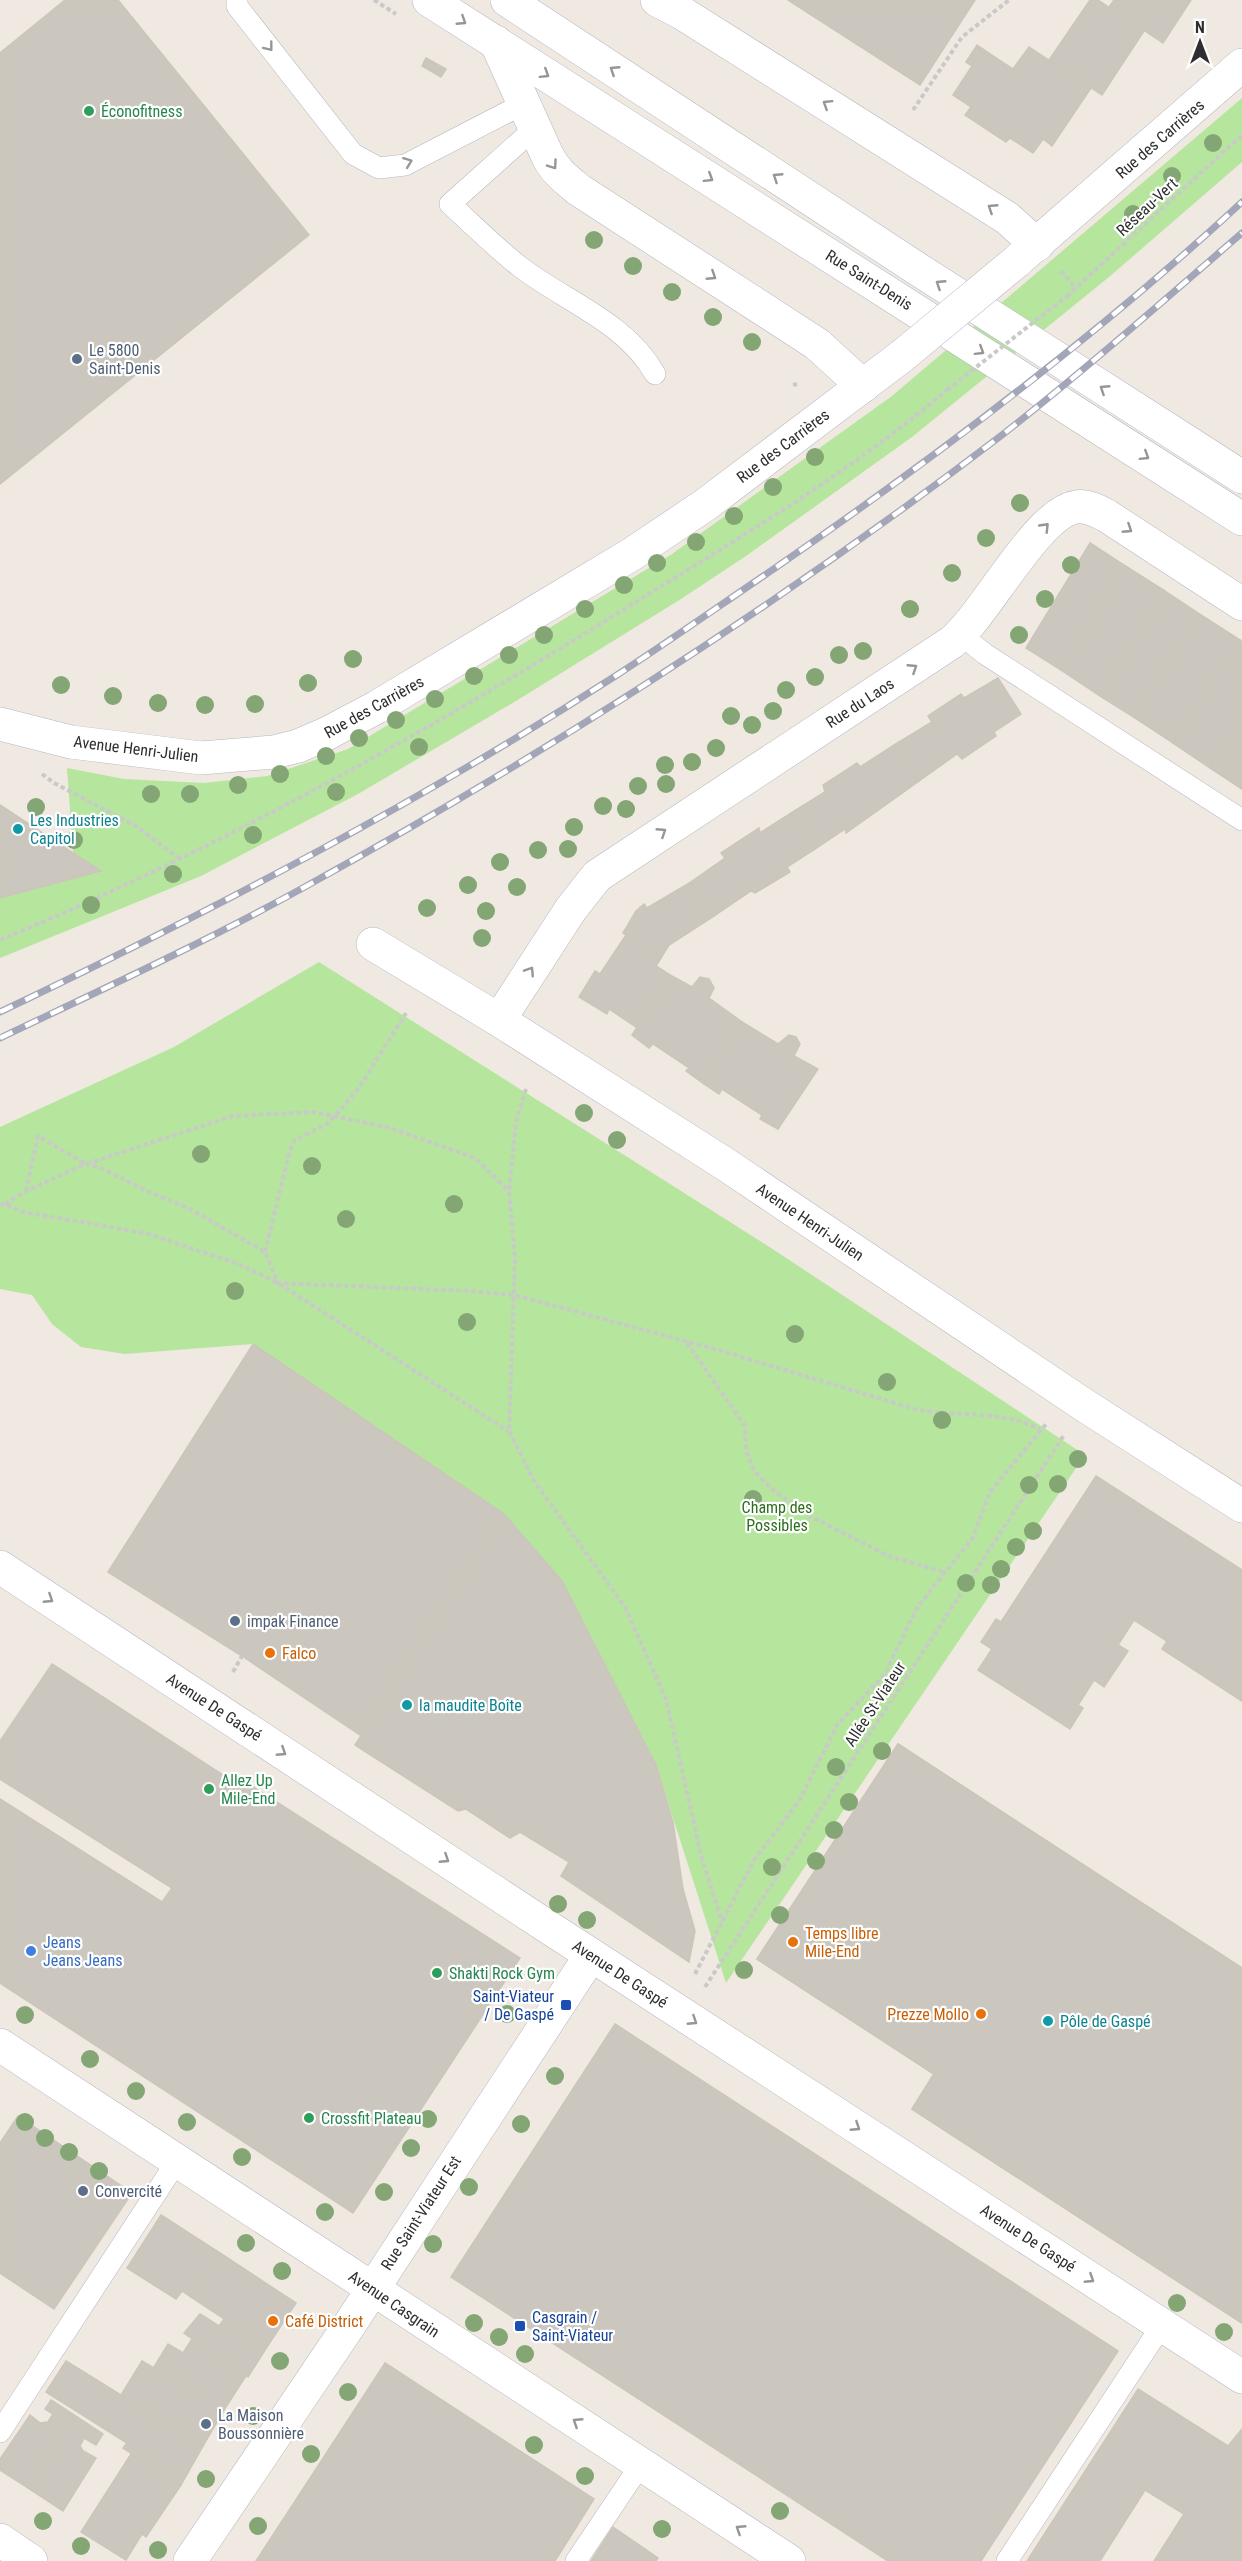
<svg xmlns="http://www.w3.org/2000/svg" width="1242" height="2561" font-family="'Roboto Condensed',sans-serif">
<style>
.green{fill:#b6e59e}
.building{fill:#cbc7bf;stroke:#cbc5ba;stroke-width:1.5}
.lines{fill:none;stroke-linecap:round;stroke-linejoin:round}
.lane-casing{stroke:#b4b7c1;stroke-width:22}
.street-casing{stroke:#b4b7c1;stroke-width:34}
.secondary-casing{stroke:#b4b7c1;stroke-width:34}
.path{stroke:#c9c9c9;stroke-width:4;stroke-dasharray:4.5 3;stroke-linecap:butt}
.lane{stroke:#fff;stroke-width:21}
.street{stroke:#fff;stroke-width:33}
.secondary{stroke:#fff;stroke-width:33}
.rail-casing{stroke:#a3a6b8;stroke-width:7}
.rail{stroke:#fff;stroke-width:4.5;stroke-dasharray:14;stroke-linecap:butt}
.street-bridge-casing{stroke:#b4b7c1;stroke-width:34;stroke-linecap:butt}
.path-bridge{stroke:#c9c9c9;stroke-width:4;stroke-dasharray:4.5 3;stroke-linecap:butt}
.street-bridge{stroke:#fff;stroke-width:33}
.tree{fill:#84a574}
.oneway{stroke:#969696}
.leisure-dot{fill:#2e9e5b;stroke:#fff;stroke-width:2}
.service-dot{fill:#5c6f8a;stroke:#fff;stroke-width:2}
.culture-dot{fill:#0f9aa8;stroke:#fff;stroke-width:2}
.food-dot{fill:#e8710a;stroke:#fff;stroke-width:2}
.shop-dot{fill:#3f7fe0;stroke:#fff;stroke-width:2}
.transit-dot{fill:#1a4fb4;stroke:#fff;stroke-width:2}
.labels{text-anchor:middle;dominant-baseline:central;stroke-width:4.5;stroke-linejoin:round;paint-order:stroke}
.leisure-label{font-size:16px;fill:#27864d;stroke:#fff;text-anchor:start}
.street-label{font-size:16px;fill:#2e2e2e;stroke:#fff}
.service-label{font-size:16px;fill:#4e5e75;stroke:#fff;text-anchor:start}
.culture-label{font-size:16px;fill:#0d838f;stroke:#fff;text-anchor:start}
.park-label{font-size:16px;fill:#2c6e1b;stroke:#fff}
.food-label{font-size:16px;fill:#c56008;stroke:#fff;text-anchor:start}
.shop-label{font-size:16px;fill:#366cbe;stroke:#fff;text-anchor:start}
.transit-label{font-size:16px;fill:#164399;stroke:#fff;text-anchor:end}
</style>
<rect width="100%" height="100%" fill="#efe9e1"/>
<g class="green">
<polygon points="1242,98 1242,162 1109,277 912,437 746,556 681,599 516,701 358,794 201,876 0,958 0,898 101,871 73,853 67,768 124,779 204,783 267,776 348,749 672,554 892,396"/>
<polygon points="319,962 768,1246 1085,1455 726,1983 656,1765 562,1581 504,1514 253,1344 125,1354 81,1347 52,1324 32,1295 0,1289 0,1127 174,1047"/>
</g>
<g class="building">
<polygon points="65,0 118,0 309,235 0,484 0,53"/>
<polygon points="788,0 975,0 920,85"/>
<polygon points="1090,0 1098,0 1144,31 1102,95 1049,60"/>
<polygon points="1114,0 1191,0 1163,43 1109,7"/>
<polygon points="977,45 1013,69 1029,47 1091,88 1052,146 1043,139 1033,153 1010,138 1006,142 965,115 971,107 953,95 972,66 966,62"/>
<polygon points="426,58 446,69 441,77 422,66"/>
<polygon points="1090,543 1127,567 1061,670 1026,648"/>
<polygon points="1127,567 1165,591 1100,696 1061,670"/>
<polygon points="1165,591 1201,615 1135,718 1100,696"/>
<polygon points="1201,615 1240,640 1173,743 1135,718"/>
<polygon points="1240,640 1242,642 1242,718 1210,768 1173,743"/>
<polygon points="998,678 1021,714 994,732 996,736 962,759 957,754 919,781 894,745 932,722 928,716 961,694 964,698"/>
<polygon points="1242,718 1242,789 1210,768"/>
<polygon points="894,745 919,781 846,833 845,829 815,849 791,813 825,792 823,785 857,763 860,767"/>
<polygon points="0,805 73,853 101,871 0,898"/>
<polygon points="791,813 815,849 787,867 790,872 755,893 751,891 714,916 691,882 725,858 721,853 759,828 760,833"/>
<polygon points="691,882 714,916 669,945 661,958 623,933 636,911 644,904 647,908"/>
<polygon points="626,935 661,958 656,966 670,975 636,1027 609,1009 607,1014 579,997 595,971 600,974"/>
<polygon points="670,975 692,987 700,977 709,979 714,988 709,998 742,1022 704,1084 686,1071 689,1068 653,1044 649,1048 632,1035"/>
<polygon points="742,1022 778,1044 789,1035 796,1037 800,1044 794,1056 818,1069 778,1129 760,1119 762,1115 722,1089 719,1094 704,1084"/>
<polygon points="253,1344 504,1514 360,1735 242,1656 108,1572"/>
<polygon points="1096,1476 1242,1570 1242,1701 1162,1649 1167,1641 1134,1620 1118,1645 1128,1651 1104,1687 1094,1680 1078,1705 1083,1708 1070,1729 978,1670 992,1649 981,1642 996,1619 1001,1622"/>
<polygon points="504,1514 562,1581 656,1765 673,1822 683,1889 695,1931 689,1962 561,1876 569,1862 520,1832 510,1838 466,1809 458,1811 355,1745"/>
<polygon points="52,1664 240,1786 244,1781 520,1958 353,2213 0,1983 0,1799 162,1902 172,1888 0,1779 0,1741"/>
<polygon points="898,1744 1242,1968 1242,2323 912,2109 934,2074 757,1959"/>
<polygon points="898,1744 1242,1969 1242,2323 912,2109 934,2074 757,1959"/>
<polygon points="615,2024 1118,2351 981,2561 888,2561 451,2277"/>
<polygon points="18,2116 132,2193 54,2309 0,2273 0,2143"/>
<polygon points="161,2215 220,2253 191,2297 182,2291 176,2299 127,2268"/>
<polygon points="220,2253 296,2303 267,2347 191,2297"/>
<polygon points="200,2314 219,2326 224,2319 267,2347 248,2377 184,2333"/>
<polygon points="192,2339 246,2376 224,2410 154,2367 168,2344 183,2353"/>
<polygon points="66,2361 203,2446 181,2485 123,2448 127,2443 46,2392"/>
<polygon points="142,2361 224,2410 203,2446 121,2395"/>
<polygon points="385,2363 594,2499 555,2561 256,2561"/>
<polygon points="1138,2389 1228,2446 1242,2429 1242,2561 1154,2561 1184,2514 1145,2490 1100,2561 1027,2561"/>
<polygon points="51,2400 77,2417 28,2488 0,2470 0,2459 30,2415 40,2423 48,2422 53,2414 45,2409"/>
<polygon points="77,2417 103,2434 96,2445 84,2438 80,2446 83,2451 96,2458 63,2511 28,2488"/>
<polygon points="131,2454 181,2485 146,2537 142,2534 126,2560 81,2532"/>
<polygon points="613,2527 658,2558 656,2561 591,2561"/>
</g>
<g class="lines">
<g class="lane-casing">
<g id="lane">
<polyline points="237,0 237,6 353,154 379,168 405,165 523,104"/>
<path d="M534,129L450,204C473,225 495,247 519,266C564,301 626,322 655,374"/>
<polyline points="961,635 985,654 1242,820"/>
<polyline points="0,2432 177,2161"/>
<polyline points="576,2561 641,2464"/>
<polyline points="1007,2561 1162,2325"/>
</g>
</g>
<g class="street-casing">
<g id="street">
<polyline points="657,0 682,13 1007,218 1037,245"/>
<path d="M496,42L548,157C555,171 567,180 579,190L817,344L863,386"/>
<polyline points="1019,259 1242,65"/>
<polyline points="0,724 71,742 201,758 274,752 298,746 326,734 377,707 632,554 705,505 902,356"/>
<polyline points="373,944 499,1020 725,1164 1084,1405 1242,1506"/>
<path d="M499,1020L571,909L597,876L952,642C986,614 1037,513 1076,507C1087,505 1098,511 1107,516L1242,604"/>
<polyline points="0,1567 545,1925 1242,2377"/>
<polyline points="0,2045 789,2561"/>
<polyline points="0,2540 31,2561"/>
<polyline points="190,2561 348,2327 591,1955"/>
</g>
</g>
<g class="secondary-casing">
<g id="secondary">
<polyline points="429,0 1242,519"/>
<polyline points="507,0 916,268 1242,477"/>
</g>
</g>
<g class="path">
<polyline points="374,0 396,14"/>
<polyline points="913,110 962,37 1009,0"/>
<polyline points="1061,271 1076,288"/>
<polyline points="1067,296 1242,135"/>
<polyline points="793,385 797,384"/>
<polyline points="42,774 54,783 136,826 180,859"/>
<path d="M0,940C224,847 436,727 642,598C746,534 853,470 947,390"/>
<polyline points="526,1089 516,1122 509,1191 515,1258 509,1431 534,1481 625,1607 666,1699 702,1859 722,1922"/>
<polyline points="26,1191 38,1136 86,1164 233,1116 314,1112 390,1128 475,1158 509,1191"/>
<path d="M5,1204L26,1191L86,1164L101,1168L147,1191L188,1208L265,1252L278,1283L470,1291L514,1295L722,1351L918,1410C959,1417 1002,1410 1040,1429"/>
<polyline points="0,1205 5,1204 23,1212 145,1233 239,1264 278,1283 508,1431"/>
<polyline points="265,1252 290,1150 295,1140 327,1124 344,1106 360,1086 406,1013"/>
<polyline points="687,1343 745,1426 746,1450 754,1471 774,1491 815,1519 889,1556 944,1572"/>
<polyline points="233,1672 242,1656"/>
<polyline points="695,1974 754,1860 799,1801 837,1725 884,1675 918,1606 972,1539 990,1492 1047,1423"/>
<polyline points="705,1987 1064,1435"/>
</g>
<use href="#lane" class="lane"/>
<use href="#street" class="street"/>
<use href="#secondary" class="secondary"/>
<g class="rail-casing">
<g id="rail">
<path d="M0,1012C212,911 420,802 617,675C665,644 712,611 759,579C927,464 1093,340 1242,202"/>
<path d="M0,1038C101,990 203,943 301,889C545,755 780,604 1002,435C1084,371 1163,301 1242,233"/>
</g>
</g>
<use href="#rail" class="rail"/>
<g class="street-bridge-casing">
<polyline id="street-bridge" points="902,356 1017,261"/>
</g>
<polyline class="path-bridge" points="947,390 1067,296"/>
<use href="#street-bridge" class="street-bridge"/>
</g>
<g class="tree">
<circle cx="1213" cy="143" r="9"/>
<circle cx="1172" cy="176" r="9"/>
<circle cx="1133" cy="214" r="9"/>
<circle cx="594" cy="240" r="9"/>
<circle cx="633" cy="266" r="9"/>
<circle cx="672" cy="292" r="9"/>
<circle cx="713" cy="317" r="9"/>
<circle cx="752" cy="342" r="9"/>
<circle cx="815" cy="457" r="9"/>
<circle cx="773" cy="487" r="9"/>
<circle cx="1020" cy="503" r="9"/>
<circle cx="734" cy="516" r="9"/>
<circle cx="986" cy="538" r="9"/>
<circle cx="696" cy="542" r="9"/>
<circle cx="657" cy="563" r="9"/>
<circle cx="1071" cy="565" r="9"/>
<circle cx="952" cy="573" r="9"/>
<circle cx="624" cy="585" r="9"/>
<circle cx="1045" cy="599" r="9"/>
<circle cx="585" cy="609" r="9"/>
<circle cx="910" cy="609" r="9"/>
<circle cx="544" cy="635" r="9"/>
<circle cx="1019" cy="635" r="9"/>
<circle cx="863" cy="651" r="9"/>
<circle cx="509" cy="655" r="9"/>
<circle cx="839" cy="655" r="9"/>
<circle cx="353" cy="659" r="9"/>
<circle cx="474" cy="676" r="9"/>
<circle cx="815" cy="677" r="9"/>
<circle cx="308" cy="683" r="9"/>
<circle cx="61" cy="685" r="9"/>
<circle cx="786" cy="690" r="9"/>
<circle cx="113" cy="696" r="9"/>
<circle cx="435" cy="699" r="9"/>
<circle cx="158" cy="703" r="9"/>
<circle cx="255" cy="704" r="9"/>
<circle cx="205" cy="705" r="9"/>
<circle cx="773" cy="711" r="9"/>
<circle cx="731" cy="716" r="9"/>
<circle cx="396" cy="720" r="9"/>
<circle cx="752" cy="725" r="9"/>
<circle cx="359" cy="738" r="9"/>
<circle cx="419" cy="747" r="9"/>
<circle cx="716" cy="748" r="9"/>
<circle cx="326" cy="756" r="9"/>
<circle cx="692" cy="762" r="9"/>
<circle cx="665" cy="765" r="9"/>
<circle cx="280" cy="774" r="9"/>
<circle cx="666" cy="784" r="9"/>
<circle cx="238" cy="785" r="9"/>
<circle cx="638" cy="786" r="9"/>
<circle cx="336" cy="792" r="9"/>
<circle cx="151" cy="794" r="9"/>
<circle cx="190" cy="794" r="9"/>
<circle cx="603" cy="806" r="9"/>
<circle cx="36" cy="807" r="9"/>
<circle cx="626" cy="809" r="9"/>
<circle cx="574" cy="827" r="9"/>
<circle cx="253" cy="835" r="9"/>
<circle cx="74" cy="840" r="9"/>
<circle cx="568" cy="849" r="9"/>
<circle cx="538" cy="850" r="9"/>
<circle cx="500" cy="862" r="9"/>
<circle cx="173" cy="874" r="9"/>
<circle cx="468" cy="885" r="9"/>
<circle cx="517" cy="887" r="9"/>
<circle cx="91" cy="905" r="9"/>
<circle cx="427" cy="908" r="9"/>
<circle cx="486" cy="911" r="9"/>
<circle cx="482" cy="938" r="9"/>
<circle cx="584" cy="1113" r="9"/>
<circle cx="617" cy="1140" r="9"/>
<circle cx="201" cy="1154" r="9"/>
<circle cx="312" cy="1166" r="9"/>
<circle cx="454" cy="1204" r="9"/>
<circle cx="346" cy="1219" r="9"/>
<circle cx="235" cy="1291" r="9"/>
<circle cx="467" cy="1322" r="9"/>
<circle cx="795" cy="1334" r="9"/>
<circle cx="887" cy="1382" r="9"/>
<circle cx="942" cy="1420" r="9"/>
<circle cx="1078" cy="1459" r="9"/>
<circle cx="1058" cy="1484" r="9"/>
<circle cx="1029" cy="1485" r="9"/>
<circle cx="753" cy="1499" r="9"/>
<circle cx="1033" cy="1531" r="9"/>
<circle cx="1016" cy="1547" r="9"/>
<circle cx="1001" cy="1569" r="9"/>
<circle cx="966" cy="1583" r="9"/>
<circle cx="991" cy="1585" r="9"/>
<circle cx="882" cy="1751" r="9"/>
<circle cx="836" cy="1767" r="9"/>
<circle cx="849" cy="1802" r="9"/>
<circle cx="834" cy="1830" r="9"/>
<circle cx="816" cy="1861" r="9"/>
<circle cx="772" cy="1867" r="9"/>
<circle cx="558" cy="1904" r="9"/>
<circle cx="780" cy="1915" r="9"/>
<circle cx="587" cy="1920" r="9"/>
<circle cx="744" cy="1970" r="9"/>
<circle cx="507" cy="2014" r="9"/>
<circle cx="25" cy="2015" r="9"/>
<circle cx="90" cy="2059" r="9"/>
<circle cx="555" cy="2076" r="9"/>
<circle cx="136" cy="2091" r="9"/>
<circle cx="428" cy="2119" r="9"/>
<circle cx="25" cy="2122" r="9"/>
<circle cx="187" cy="2122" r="9"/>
<circle cx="521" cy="2124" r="9"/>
<circle cx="45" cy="2138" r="9"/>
<circle cx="411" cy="2148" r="9"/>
<circle cx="69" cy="2152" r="9"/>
<circle cx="242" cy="2157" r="9"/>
<circle cx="99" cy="2171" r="9"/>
<circle cx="469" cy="2187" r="9"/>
<circle cx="384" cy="2192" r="9"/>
<circle cx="325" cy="2212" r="9"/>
<circle cx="246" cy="2243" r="9"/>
<circle cx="433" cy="2244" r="9"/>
<circle cx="282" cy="2271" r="9"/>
<circle cx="1177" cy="2303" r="9"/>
<circle cx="474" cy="2323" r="9"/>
<circle cx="1224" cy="2332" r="9"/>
<circle cx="499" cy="2337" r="9"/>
<circle cx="525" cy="2354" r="9"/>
<circle cx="280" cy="2361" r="9"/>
<circle cx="348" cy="2392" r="9"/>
<circle cx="253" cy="2416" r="9"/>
<circle cx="534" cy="2445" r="9"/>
<circle cx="311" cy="2454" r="9"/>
<circle cx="585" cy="2476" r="9"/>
<circle cx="206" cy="2479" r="9"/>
<circle cx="780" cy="2511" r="9"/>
<circle cx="43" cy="2521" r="9"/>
<circle cx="258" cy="2526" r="9"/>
<circle cx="662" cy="2529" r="9"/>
<circle cx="81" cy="2546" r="9"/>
<circle cx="158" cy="2550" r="9"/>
</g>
<defs><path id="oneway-chevron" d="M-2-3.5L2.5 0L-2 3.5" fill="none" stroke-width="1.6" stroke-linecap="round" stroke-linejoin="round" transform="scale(1.5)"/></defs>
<g class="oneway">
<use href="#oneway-chevron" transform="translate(462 21) rotate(33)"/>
<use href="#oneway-chevron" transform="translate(269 47) rotate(52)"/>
<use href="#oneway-chevron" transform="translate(614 70) rotate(-147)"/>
<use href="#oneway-chevron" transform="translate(545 74) rotate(32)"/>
<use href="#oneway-chevron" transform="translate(827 104) rotate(-148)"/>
<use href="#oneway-chevron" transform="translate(408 162) rotate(-21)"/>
<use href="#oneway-chevron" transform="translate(553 165) rotate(55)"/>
<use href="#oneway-chevron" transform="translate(777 177) rotate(-147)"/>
<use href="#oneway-chevron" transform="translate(709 178) rotate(32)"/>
<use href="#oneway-chevron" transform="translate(992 208) rotate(-147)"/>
<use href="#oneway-chevron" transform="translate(712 276) rotate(33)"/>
<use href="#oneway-chevron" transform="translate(940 284) rotate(-147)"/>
<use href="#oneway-chevron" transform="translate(980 351) rotate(32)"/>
<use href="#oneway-chevron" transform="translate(1104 389) rotate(-147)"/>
<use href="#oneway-chevron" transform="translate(1145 456) rotate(32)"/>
<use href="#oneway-chevron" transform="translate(1045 527) rotate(-46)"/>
<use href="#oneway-chevron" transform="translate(1128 529) rotate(33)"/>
<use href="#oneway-chevron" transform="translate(913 668) rotate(-33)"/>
<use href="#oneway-chevron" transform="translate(662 832) rotate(-33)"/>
<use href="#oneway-chevron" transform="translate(530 971) rotate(-57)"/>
<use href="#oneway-chevron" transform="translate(49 1599) rotate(33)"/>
<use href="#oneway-chevron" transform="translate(282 1752) rotate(33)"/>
<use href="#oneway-chevron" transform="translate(445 1859) rotate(33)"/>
<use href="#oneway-chevron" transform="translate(693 2021) rotate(33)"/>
<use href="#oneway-chevron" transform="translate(856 2127) rotate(33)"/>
<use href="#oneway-chevron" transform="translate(1090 2279) rotate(33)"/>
<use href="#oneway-chevron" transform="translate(577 2422) rotate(-147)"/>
<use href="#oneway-chevron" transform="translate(740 2529) rotate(-147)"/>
</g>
<g class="leisure-dot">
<circle cx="89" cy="111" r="6"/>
<circle cx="209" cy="1789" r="6"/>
<circle cx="437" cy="1973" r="6"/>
<circle cx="309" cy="2118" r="6"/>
</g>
<g class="service-dot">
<circle cx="77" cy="359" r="6"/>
<circle cx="235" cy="1621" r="6"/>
<circle cx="83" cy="2191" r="6"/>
<circle cx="206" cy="2424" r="6"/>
</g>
<g class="culture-dot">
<circle cx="18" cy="829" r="6"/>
<circle cx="407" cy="1705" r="6"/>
<circle cx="1048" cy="2021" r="6"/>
</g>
<g class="food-dot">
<circle cx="270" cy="1653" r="6"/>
<circle cx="793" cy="1942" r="6"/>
<circle cx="981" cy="2014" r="6"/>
<circle cx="273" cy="2321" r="6"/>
</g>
<circle class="shop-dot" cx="31" cy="1951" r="6"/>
<g class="transit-dot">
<rect x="560" y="1999" width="12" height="12" rx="3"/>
<rect x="514" y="2320" width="12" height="12" rx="3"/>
</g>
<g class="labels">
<g class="leisure-label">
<text x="101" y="111">Éconofitness</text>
<text x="221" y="1780">Allez Up<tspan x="221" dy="18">Mile-End</tspan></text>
<text x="449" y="1973">Shakti Rock Gym</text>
<text x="321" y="2118">Crossfit Plateau</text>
</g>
<g class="street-label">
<text transform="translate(1160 139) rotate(-41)">Rue des Carrières</text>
<text transform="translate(1147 207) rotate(-43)">Réseau-Vert</text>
<text transform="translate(869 280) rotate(32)">Rue Saint-Denis</text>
<text transform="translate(783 446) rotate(-37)">Rue des Carrières</text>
<text transform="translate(860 703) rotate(-33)">Rue du Laos</text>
<text transform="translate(374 707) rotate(-29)">Rue des Carrières</text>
<text transform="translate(136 749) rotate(7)">Avenue Henri-Julien</text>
<text transform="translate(810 1222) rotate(34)">Avenue Henri-Julien</text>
<text transform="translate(875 1704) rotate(-57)">Allée St-Viateur</text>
<text transform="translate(214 1707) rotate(33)">Avenue De Gaspé</text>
<text transform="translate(620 1974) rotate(33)">Avenue De Gaspé</text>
<text transform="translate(421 2213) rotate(-57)">Rue Saint-Viateur Est</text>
<text transform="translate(1028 2238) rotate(33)">Avenue De Gaspé</text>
<text transform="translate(394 2304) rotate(34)">Avenue Casgrain</text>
</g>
<g class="service-label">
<text x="89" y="350">Le 5800<tspan x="89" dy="18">Saint-Denis</tspan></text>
<text x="247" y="1621">impak Finance</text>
<text x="95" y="2191">Convercité</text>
<text x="218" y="2415">La Maison<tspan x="218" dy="18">Boussonnière</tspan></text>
</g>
<g class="culture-label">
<text x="30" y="820">Les Industries<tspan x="30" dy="18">Capitol</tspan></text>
<text x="419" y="1705">la maudite Boîte</text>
<text x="1060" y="2021">Pôle de Gaspé</text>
</g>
<g class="park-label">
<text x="777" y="1507">Champ des<tspan x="777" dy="18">Possibles</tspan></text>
</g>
<g class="food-label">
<text x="282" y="1653">Falco</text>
<text x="805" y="1933">Temps libre<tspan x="805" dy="18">Mile-End</tspan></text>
<text x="969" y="2014" text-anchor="end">Prezze Mollo</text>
<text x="285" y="2321">Café District</text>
</g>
<g class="shop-label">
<text x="43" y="1942">Jeans<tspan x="43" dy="18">Jeans Jeans</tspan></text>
</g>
<g class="transit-label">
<text x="554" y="1996">Saint-Viateur<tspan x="554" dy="18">/ De Gaspé</tspan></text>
<text x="532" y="2317" text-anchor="start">Casgrain /<tspan x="532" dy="18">Saint-Viateur</tspan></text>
</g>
</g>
<g transform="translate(1200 42)" stroke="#ffffff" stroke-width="4.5" paint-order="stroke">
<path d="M0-4.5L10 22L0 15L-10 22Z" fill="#2e2e2e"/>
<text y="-9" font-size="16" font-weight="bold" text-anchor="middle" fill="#2e2e2e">N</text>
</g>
</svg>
